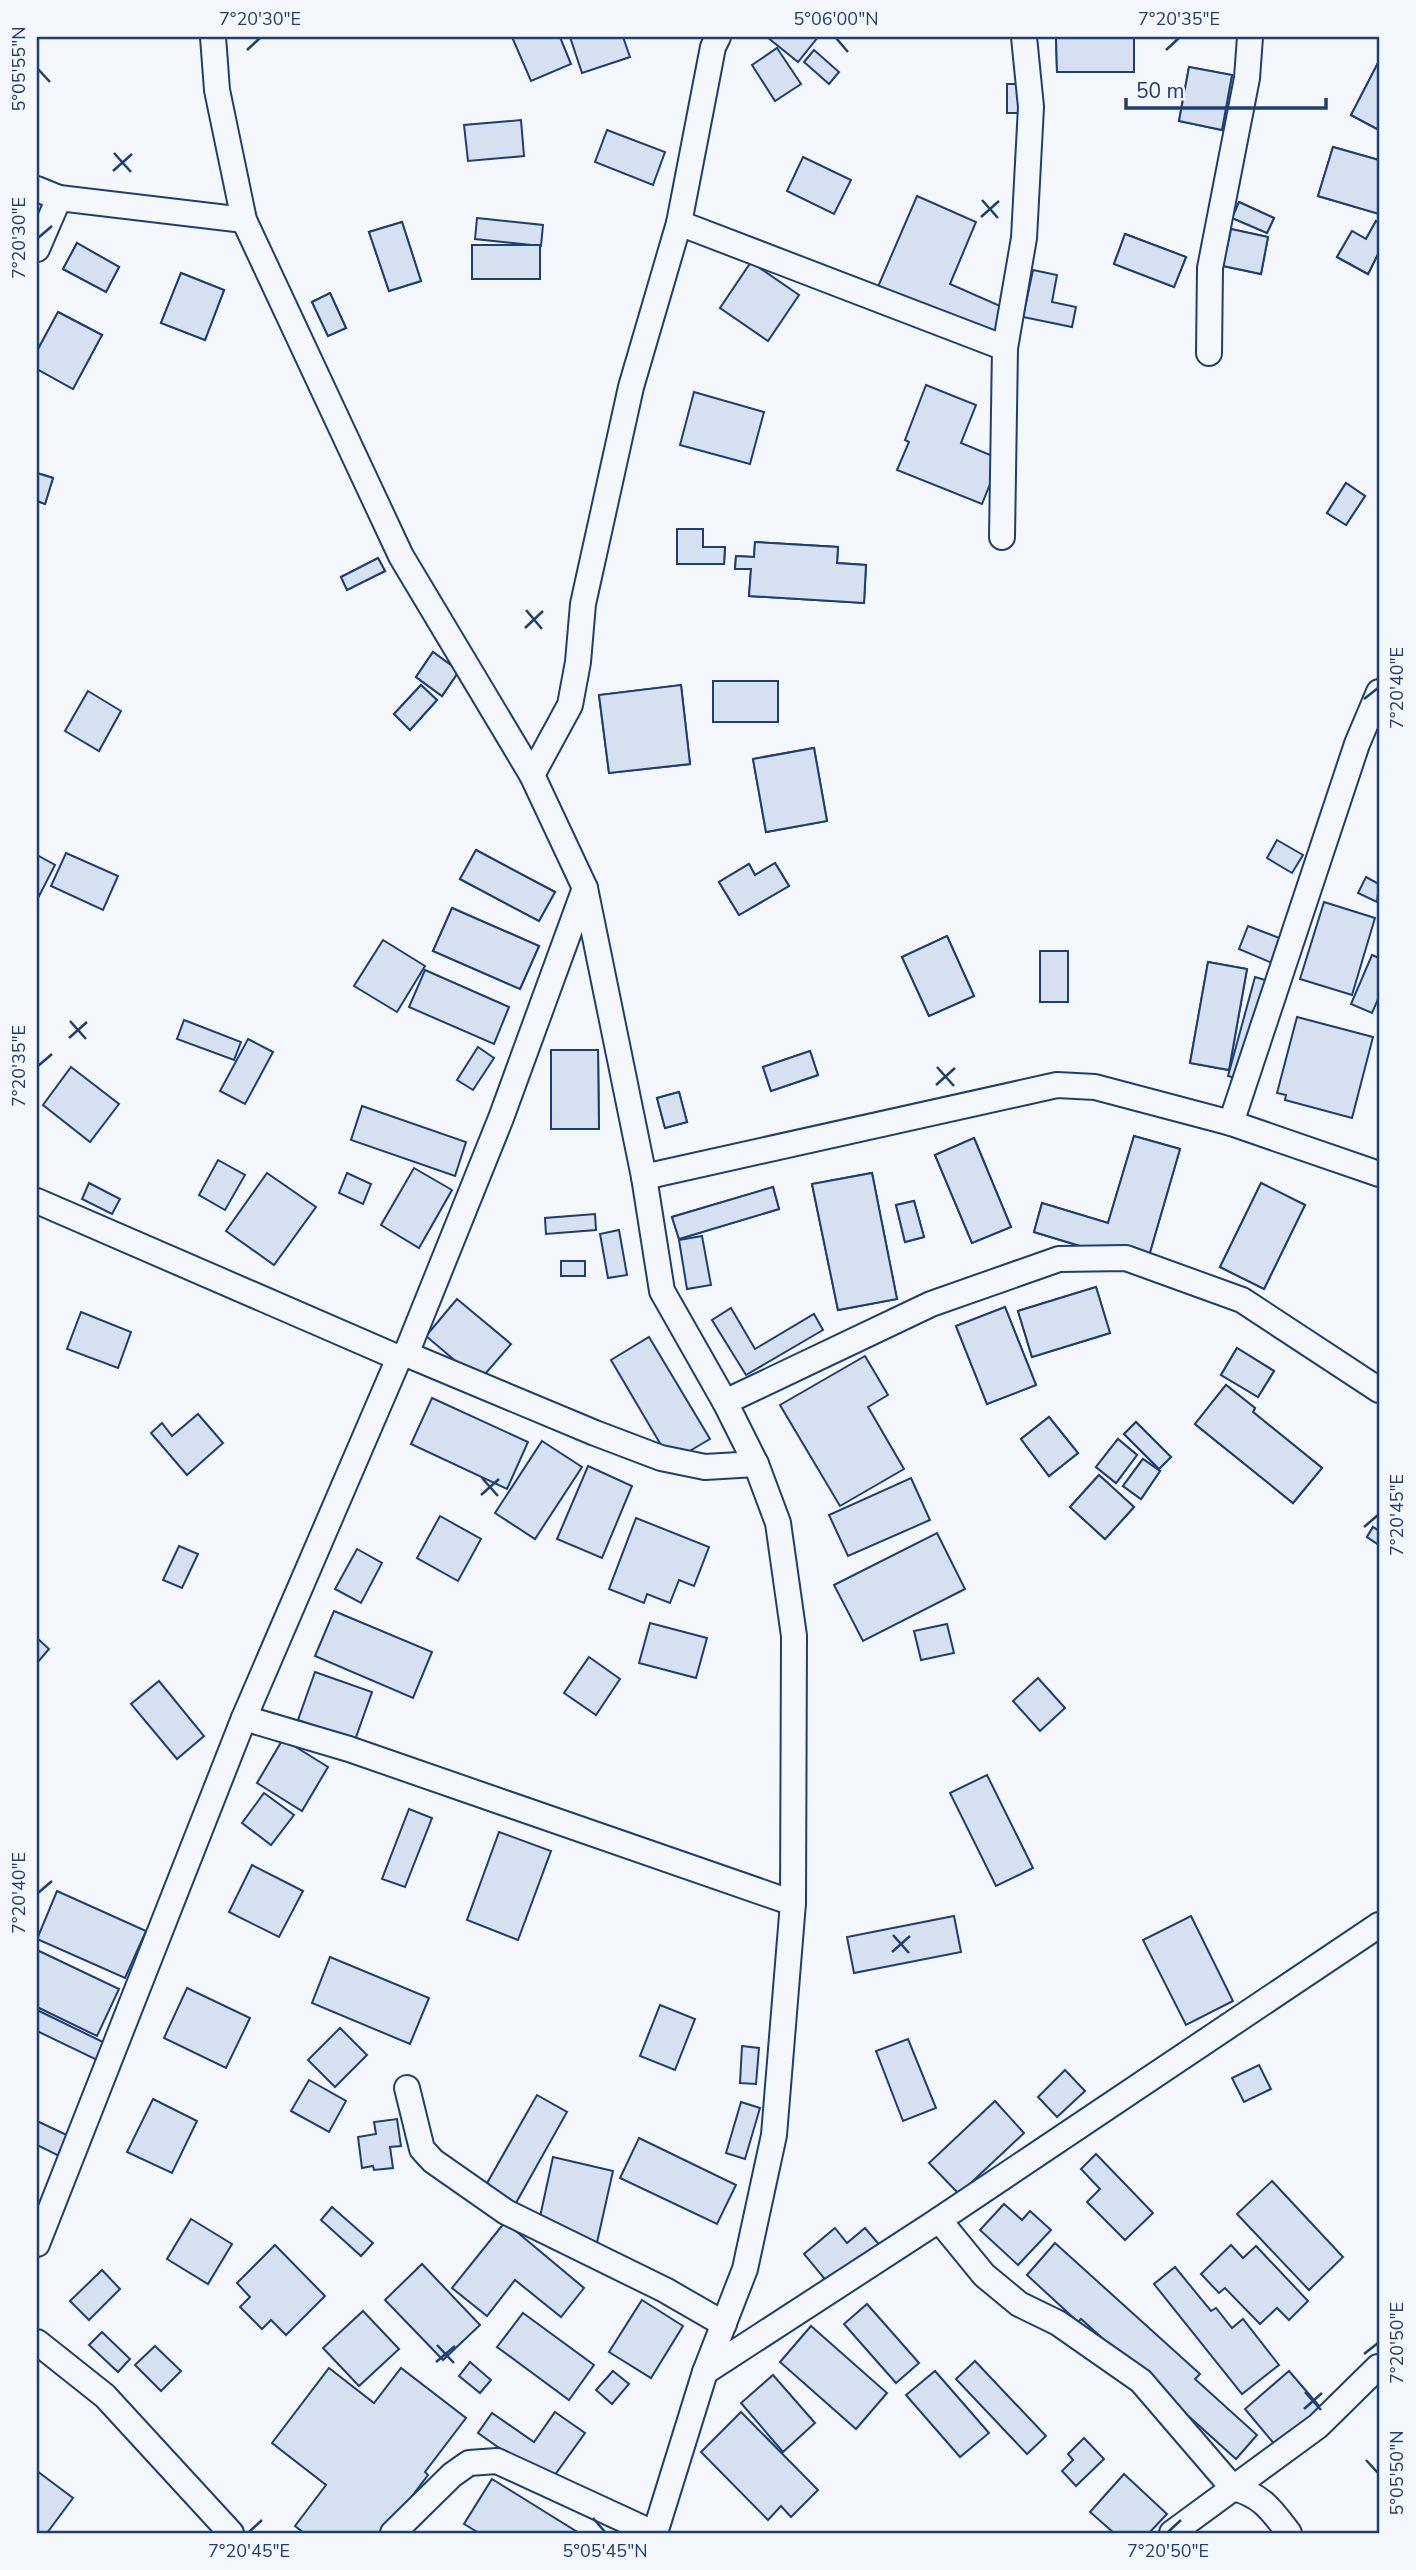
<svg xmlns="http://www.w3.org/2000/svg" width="1416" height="2570" font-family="'Nunito Sans',sans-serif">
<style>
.building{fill:#d5e0f0;stroke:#1d3f73;stroke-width:2}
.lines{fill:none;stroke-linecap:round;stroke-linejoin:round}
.street-casing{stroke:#1d3f73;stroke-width:28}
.street{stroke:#f4f7fb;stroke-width:24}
.ticks{fill:none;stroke:#1d3f73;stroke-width:2.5}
.neatline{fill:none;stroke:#1d3f73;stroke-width:2.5}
.ticks-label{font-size:18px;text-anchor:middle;fill:#1d3f73}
</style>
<rect width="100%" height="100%" fill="#f4f7fb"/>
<g class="building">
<polygon points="512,37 560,37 571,64 531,81"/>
<polygon points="570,37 623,37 630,57 582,73"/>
<polygon points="767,37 818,37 798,62"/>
<polygon points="1056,37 1134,37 1134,72 1057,72"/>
<polygon points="1056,37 1134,37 1134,72 1057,72"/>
<polygon points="777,48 801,84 775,101 752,65"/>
<polygon points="814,50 839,72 829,84 804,62"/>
<polygon points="1379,61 1379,130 1351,115"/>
<polygon points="1379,61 1379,130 1351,115"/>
<polygon points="1189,67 1232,75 1222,130 1179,121"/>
<polygon points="1189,67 1232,75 1222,130 1179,121"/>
<polygon points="1007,84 1023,84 1024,113 1007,113"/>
<polygon points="1007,84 1023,84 1024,113 1007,113"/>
<polygon points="521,120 524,156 468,161 464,125"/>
<polygon points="607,130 665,152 653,185 595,162"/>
<polygon points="1333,147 1379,160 1379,214 1318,196"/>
<polygon points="1333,147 1379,160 1379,214 1318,196"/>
<polygon points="803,157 851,180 834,214 787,191"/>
<polygon points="917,196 976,222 950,284 1007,309 995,340 877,289"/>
<polygon points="1239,202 1274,218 1267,233 1232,218"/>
<polygon points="1239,202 1274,218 1267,233 1232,218"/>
<polygon points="477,218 543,225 541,246 475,239"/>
<polygon points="1376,221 1379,223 1379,252 1368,274 1337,257 1352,231 1366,239"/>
<polygon points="1376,221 1379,223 1379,252 1368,274 1337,257 1352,231 1366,239"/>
<polygon points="402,222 421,281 389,291 369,232"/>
<polygon points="402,222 421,281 389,291 369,232"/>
<polygon points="1231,229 1268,237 1261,274 1223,266"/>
<polygon points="1231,229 1268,237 1261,274 1223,266"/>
<polygon points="1125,234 1186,257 1174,287 1114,264"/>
<polygon points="1125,234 1186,257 1174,287 1114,264"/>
<polygon points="77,243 119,267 106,292 63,269"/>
<polygon points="77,243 119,267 106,292 63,269"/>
<rect x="472" y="245" width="68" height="34"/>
<polygon points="751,262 799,295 768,341 720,308"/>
<polygon points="1033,270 1057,275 1052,302 1076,307 1072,327 1023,317"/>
<polygon points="181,273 224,290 205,340 161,323"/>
<polygon points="181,273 224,290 205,340 161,323"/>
<polygon points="330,293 346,328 328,336 312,302"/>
<polygon points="330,293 346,328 328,336 312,302"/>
<polygon points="58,312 102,335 73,389 37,369 37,351"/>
<polygon points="58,312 102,335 73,389 37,369 37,351"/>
<polygon points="926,385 976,405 961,443 1000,459 982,504 897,470 909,442 905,440"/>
<polygon points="694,392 764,412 750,464 680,445"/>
<polygon points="37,473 53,478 45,504 37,501"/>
<polygon points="37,473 53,478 45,504 37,501"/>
<polygon points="1346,483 1365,496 1346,525 1327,513"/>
<polygon points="1346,483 1365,496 1346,525 1327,513"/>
<polygon points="677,529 703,529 703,547 725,547 724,564 677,564"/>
<polygon points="677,529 703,529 703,547 725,547 724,564 677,564"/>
<polygon points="755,542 838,547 837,563 866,565 864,603 749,596 751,569 735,569 736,556 754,557"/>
<polygon points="755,542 838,547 837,563 866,565 864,603 749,596 751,569 735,569 736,556 754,557"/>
<polygon points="378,558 385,571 347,590 341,577"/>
<polygon points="378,558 385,571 347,590 341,577"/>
<polygon points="433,652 459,671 442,696 416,677"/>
<polygon points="433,652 459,671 442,696 416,677"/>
<rect x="713" y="681" width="65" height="41"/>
<rect x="713" y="681" width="65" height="41"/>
<polygon points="421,685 437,700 410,730 394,714"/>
<polygon points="421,685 437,700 410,730 394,714"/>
<polygon points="681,685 690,764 609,773 599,695"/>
<polygon points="681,685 690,764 609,773 599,695"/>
<polygon points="88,691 121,711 99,751 65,731"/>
<polygon points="814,748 827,821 766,832 753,759"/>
<polygon points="814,748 827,821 766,832 753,759"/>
<polygon points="1277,840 1303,855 1292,873 1267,858"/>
<polygon points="476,850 555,892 539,921 460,879"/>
<polygon points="476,850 555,892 539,921 460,879"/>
<polygon points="66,853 118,876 103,910 51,886"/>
<polygon points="37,855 55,865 37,900"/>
<polygon points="775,863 789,886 739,915 719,882 749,864 755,875"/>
<polygon points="775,863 789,886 739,915 719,882 749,864 755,875"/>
<polygon points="1366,877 1379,884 1377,902 1358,893"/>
<polygon points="1324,902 1375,918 1352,995 1300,979"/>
<polygon points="452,908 539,946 520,989 433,951"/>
<polygon points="452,908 539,946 520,989 433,951"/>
<polygon points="1248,926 1282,939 1272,963 1239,949"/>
<polygon points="947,936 974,996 929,1016 902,957"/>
<polygon points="947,936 974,996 929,1016 902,957"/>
<polygon points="383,940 425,966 397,1012 354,986"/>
<rect x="1040" y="951" width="28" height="51"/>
<rect x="1040" y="951" width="28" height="51"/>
<polygon points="1372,955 1379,958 1379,997 1372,1013 1351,1004"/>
<polygon points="1208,962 1247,969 1229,1070 1190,1063"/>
<polygon points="1208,962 1247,969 1229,1070 1190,1063"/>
<polygon points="425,970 509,1007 494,1044 409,1007"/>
<polygon points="1255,977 1272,982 1246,1081 1228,1076"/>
<polygon points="1297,1017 1373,1037 1352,1118 1285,1100 1286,1095 1277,1093"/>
<polygon points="184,1020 241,1042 234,1060 177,1039"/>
<polygon points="248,1039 273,1052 245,1104 220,1091"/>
<polygon points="478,1047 494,1058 473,1090 457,1080"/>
<polygon points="551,1050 598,1050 599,1129 551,1129"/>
<polygon points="551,1050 598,1050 599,1129 551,1129"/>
<polygon points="810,1051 818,1075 771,1091 763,1067"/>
<polygon points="810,1051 818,1075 771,1091 763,1067"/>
<polygon points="71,1067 119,1104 90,1142 43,1105"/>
<polygon points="679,1092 687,1122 665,1128 657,1098"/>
<polygon points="679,1092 687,1122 665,1128 657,1098"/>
<polygon points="362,1106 466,1142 455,1176 351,1140"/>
<polygon points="1134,1136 1180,1149 1146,1266 1034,1232 1042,1203 1108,1223"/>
<polygon points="1134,1136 1180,1149 1146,1266 1034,1232 1042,1203 1108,1223"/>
<polygon points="974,1138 1011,1227 972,1243 935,1155"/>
<polygon points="974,1138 1011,1227 972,1243 935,1155"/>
<polygon points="218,1160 245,1175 225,1210 199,1195"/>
<polygon points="414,1168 452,1190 419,1248 381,1225"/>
<polygon points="267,1173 316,1207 274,1265 226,1231"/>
<polygon points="347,1173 371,1184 363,1204 339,1193"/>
<polygon points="872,1173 897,1299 838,1310 812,1184"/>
<polygon points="872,1173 897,1299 838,1310 812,1184"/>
<polygon points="89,1183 120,1199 112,1214 82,1199"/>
<polygon points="1261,1183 1305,1205 1264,1289 1220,1267"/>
<polygon points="1261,1183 1305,1205 1264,1289 1220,1267"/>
<polygon points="773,1187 779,1209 679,1239 672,1217"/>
<polygon points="773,1187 779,1209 679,1239 672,1217"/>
<polygon points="914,1201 924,1237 905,1242 896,1205"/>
<polygon points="914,1201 924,1237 905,1242 896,1205"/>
<polygon points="595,1214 596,1230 546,1234 545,1218"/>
<polygon points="619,1230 627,1275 608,1278 600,1234"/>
<polygon points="702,1236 711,1285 687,1289 679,1240"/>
<rect x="561" y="1261" width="24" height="15"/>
<polygon points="1096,1287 1110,1333 1032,1357 1018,1311"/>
<polygon points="1096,1287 1110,1333 1032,1357 1018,1311"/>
<polygon points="457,1299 511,1344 479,1381 426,1336"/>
<polygon points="1005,1307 1036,1385 987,1404 956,1326"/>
<polygon points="1005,1307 1036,1385 987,1404 956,1326"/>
<polygon points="731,1308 755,1349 814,1314 823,1330 746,1375 712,1320"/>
<polygon points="81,1312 131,1332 118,1368 67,1349"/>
<polygon points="649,1337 710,1439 671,1462 611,1360"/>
<polygon points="1237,1348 1274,1371 1258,1397 1221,1375"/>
<polygon points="1237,1348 1274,1371 1258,1397 1221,1375"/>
<polygon points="865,1356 888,1395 868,1407 904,1469 840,1506 780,1405"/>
<polygon points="1226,1385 1255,1408 1253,1412 1322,1468 1293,1503 1195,1424"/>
<polygon points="1226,1385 1255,1408 1253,1412 1322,1468 1293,1503 1195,1424"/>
<polygon points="432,1398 528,1442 507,1489 411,1444"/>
<polygon points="198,1414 223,1443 187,1475 151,1433 162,1423 172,1436"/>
<polygon points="1049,1417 1078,1453 1049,1476 1021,1439"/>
<polygon points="1049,1417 1078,1453 1049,1476 1021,1439"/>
<polygon points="1136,1422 1171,1457 1159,1469 1124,1434"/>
<polygon points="1136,1422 1171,1457 1159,1469 1124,1434"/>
<polygon points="1118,1439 1137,1455 1116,1483 1096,1467"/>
<polygon points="1118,1439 1137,1455 1116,1483 1096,1467"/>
<polygon points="542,1441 582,1467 535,1539 495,1513"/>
<polygon points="1143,1459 1160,1471 1141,1499 1123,1486"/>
<polygon points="1143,1459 1160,1471 1141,1499 1123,1486"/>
<polygon points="588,1466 632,1486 602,1558 557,1539"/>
<polygon points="1099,1475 1134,1507 1105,1539 1070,1507"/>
<polygon points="1099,1475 1134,1507 1105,1539 1070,1507"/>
<polygon points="911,1478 930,1520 848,1556 829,1515"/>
<polygon points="440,1516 481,1539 458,1581 417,1558"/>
<polygon points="636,1518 709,1547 694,1586 679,1580 670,1603 647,1594 644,1603 609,1589"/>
<polygon points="1373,1527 1379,1531 1379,1545 1367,1537"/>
<polygon points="1373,1527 1379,1531 1379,1545 1367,1537"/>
<polygon points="937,1533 965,1589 863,1641 834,1585"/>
<polygon points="179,1546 198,1554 182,1588 163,1580"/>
<polygon points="357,1549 382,1563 361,1603 335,1589"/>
<polygon points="334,1611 432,1652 413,1698 315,1656"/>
<polygon points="650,1623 707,1638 696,1678 639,1663"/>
<polygon points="947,1624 954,1653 921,1660 914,1631"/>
<polygon points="37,1638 49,1649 37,1663"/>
<polygon points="589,1657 620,1679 596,1715 564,1693"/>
<polygon points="315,1672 372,1692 355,1740 298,1720"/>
<polygon points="1038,1678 1065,1708 1040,1731 1013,1701"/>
<polygon points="159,1681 204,1736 177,1759 131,1704"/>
<polygon points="283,1739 328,1767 302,1811 257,1783"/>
<polygon points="987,1775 1033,1868 996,1886 950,1793"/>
<polygon points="264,1793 294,1815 271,1845 242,1823"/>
<polygon points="409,1809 432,1818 405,1887 382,1879"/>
<polygon points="499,1832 551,1851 518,1940 467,1920"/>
<polygon points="252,1865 303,1891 279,1937 229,1912"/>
<polygon points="57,1891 146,1931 125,1978 37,1939"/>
<polygon points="954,1916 961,1952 854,1973 847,1937"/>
<polygon points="1191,1916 1233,2001 1186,2025 1143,1940"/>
<polygon points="37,1950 119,1989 97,2036 37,2007"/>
<polygon points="330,1957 429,1998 410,2044 312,2003"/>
<polygon points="187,1988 250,2018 226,2068 164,2038"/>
<polygon points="660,2005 695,2019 675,2070 640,2056"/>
<polygon points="37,2010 105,2043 97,2060 37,2031"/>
<polygon points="340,2028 367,2055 335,2087 308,2060"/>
<polygon points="908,2039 936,2108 903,2121 876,2051"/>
<polygon points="742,2046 759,2048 756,2084 740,2083"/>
<polygon points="1259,2065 1271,2089 1244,2102 1232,2078"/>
<polygon points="1065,2070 1085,2091 1057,2117 1038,2097"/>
<polygon points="309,2080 346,2101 329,2132 291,2111"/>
<polygon points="537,2095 567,2112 512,2210 482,2192"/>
<polygon points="153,2099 197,2121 172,2173 127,2152"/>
<polygon points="995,2101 1024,2133 959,2194 929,2163"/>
<polygon points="741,2102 760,2108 745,2159 726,2153"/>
<polygon points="397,2119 401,2146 390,2147 393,2168 374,2170 373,2166 362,2168 358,2137 376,2134 374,2122"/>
<polygon points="37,2121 71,2137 61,2157 37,2145"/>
<polygon points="639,2138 736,2185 717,2224 620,2178"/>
<polygon points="1096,2154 1153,2213 1125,2240 1087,2202 1100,2189 1081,2169"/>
<polygon points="553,2157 613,2171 596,2247 538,2226"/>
<polygon points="1272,2181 1343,2257 1309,2290 1237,2214"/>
<polygon points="1004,2204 1022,2220 1030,2211 1051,2230 1018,2265 980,2230"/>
<polygon points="332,2207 373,2243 361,2256 321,2220"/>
<polygon points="191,2219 232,2244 208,2284 167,2259"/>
<polygon points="505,2222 584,2288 561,2317 515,2280 487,2316 452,2288"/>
<polygon points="835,2228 847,2243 865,2228 883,2249 833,2289 804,2254"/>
<polygon points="1055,2243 1200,2374 1195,2379 1257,2435 1236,2459 1081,2319 1078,2322 1027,2275"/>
<polygon points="275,2245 325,2296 286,2335 271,2320 262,2329 240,2307 250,2297 237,2283"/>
<polygon points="1231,2245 1243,2258 1256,2246 1308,2301 1289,2320 1277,2308 1260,2324 1225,2288 1219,2293 1201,2274"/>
<polygon points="422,2264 480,2325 443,2360 385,2300"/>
<polygon points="1175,2267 1211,2311 1216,2308 1232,2328 1243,2319 1279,2365 1242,2394 1154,2284"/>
<polygon points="102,2270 120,2289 89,2320 70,2301"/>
<polygon points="642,2300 683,2326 651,2378 609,2352"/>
<polygon points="867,2304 919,2363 896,2383 844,2324"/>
<polygon points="363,2311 399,2349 359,2386 323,2348"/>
<polygon points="523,2313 594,2365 569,2400 497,2347"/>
<polygon points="811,2326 887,2393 856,2429 780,2362"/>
<polygon points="102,2332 130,2359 118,2372 89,2345"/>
<polygon points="155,2346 181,2371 161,2391 135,2365"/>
<polygon points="975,2361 1046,2436 1027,2454 956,2379"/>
<polygon points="470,2362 491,2380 480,2393 459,2376"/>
<polygon points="329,2368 374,2403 401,2368 466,2418 425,2472 428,2475 384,2533 304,2533 295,2526 326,2485 272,2443"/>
<polygon points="613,2371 629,2384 612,2404 596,2390"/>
<polygon points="935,2371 989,2433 960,2457 906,2395"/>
<polygon points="1289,2371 1326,2414 1281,2452 1245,2409"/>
<polygon points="773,2375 815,2423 783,2452 741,2403"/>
<polygon points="555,2412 585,2433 549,2483 478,2433 492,2413 534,2442"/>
<polygon points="741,2412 818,2490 791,2517 781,2506 768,2520 701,2452"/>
<polygon points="1084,2438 1104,2459 1076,2486 1062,2471 1073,2460 1068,2454"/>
<polygon points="37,2471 73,2498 47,2533 37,2532"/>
<polygon points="1124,2474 1167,2514 1149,2533 1114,2533 1090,2512"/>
<polygon points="492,2479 579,2533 479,2533 464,2524"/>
</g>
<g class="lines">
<g class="street-casing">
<g id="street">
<polyline points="213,37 217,90 244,220 401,556 532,775 585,888 644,1177 662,1291 725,1402 756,1464 778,1523 794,1636 793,1903 774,2135 745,2269 705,2372 655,2533"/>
<polyline points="37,189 59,198"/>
<polyline points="679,223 1005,348"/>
<polyline points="37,249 59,198 244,220"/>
<polyline points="1209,353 1210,268 1247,78 1250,37"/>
<polyline points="1002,537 1005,348 1024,238 1031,107 1024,37"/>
<polyline points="532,775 570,705 578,662 583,604 631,387 679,223 713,47 718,37"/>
<polyline points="1231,1123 1357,744 1379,692"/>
<polyline points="644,1177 1057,1085 1095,1087 1231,1123 1379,1174"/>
<polyline points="37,1201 399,1358"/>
<polyline points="406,1354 595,1433 661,1458 705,1467 756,1464"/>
<polyline points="725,1402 931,1304 1059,1259 1126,1258 1242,1300 1379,1390"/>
<polyline points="244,1718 349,1749 793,1903"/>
<polyline points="407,2088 422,2149 433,2161 506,2212 665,2290 724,2324"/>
<polyline points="939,2220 1379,1925"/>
<polyline points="37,2244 244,1718 399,1358 406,1354 501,1118 585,888"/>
<polyline points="37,2342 105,2396 231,2533"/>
<path d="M705,2372L939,2220L984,2275L1019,2304L1058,2323L1141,2381L1233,2488C1262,2495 1272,2511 1289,2533"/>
<polyline points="393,2533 452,2475 469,2463 497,2461 653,2533"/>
<polyline points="1172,2533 1318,2426 1378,2367"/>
</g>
</g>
<use href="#street" class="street"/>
</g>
<path class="ticks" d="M836,38L848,52M247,50L260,38M1166,50L1179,38M38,69L50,82M114,153L131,172M113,171L132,154M982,200L998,218M981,217L999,201M38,238L52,226M526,610L542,629M525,628L543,611M1364,699L1378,688M70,1021L86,1039M69,1038L87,1022M38,1066L52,1054M937,1067L954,1086M936,1085L955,1068M482,1478L498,1496M481,1495L499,1479M1364,1527L1378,1515M38,1893L52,1881M893,1935L909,1953M892,1952L910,1936M437,2345L454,2363M1364,2354L1378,2343M436,2362L455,2346M1305,2392L1321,2410M1304,2409L1322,2393M1366,2460L1378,2473M593,2518L605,2532M249,2532L262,2520M1168,2532L1181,2520"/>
<rect width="1416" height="2570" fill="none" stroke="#f4f7fb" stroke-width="77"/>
<path d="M1126 98v10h200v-10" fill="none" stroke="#1d3f73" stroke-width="3.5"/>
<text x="1136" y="98" font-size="21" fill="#1d3f73" stroke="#f4f7fb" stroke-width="5" paint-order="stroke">50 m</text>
<rect x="38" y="38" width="1340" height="2494" class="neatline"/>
<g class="ticks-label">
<text x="260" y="25">7°20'30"E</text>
<text x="836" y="25">5°06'00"N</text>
<text x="1179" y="25">7°20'35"E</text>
<text transform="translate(19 69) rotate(-90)" y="6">5°05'55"N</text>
<text transform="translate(19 238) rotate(-90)" y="6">7°20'30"E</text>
<text transform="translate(1397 688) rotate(-90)" y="6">7°20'40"E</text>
<text transform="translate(19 1066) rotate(-90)" y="6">7°20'35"E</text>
<text transform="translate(1397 1515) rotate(-90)" y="6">7°20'45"E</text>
<text transform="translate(19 1893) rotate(-90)" y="6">7°20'40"E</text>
<text transform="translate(1397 2343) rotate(-90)" y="6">7°20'50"E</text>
<text transform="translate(1397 2473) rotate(-90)" y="6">5°05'50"N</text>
<text x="249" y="2557">7°20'45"E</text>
<text x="605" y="2557">5°05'45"N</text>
<text x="1168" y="2557">7°20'50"E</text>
</g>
</svg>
